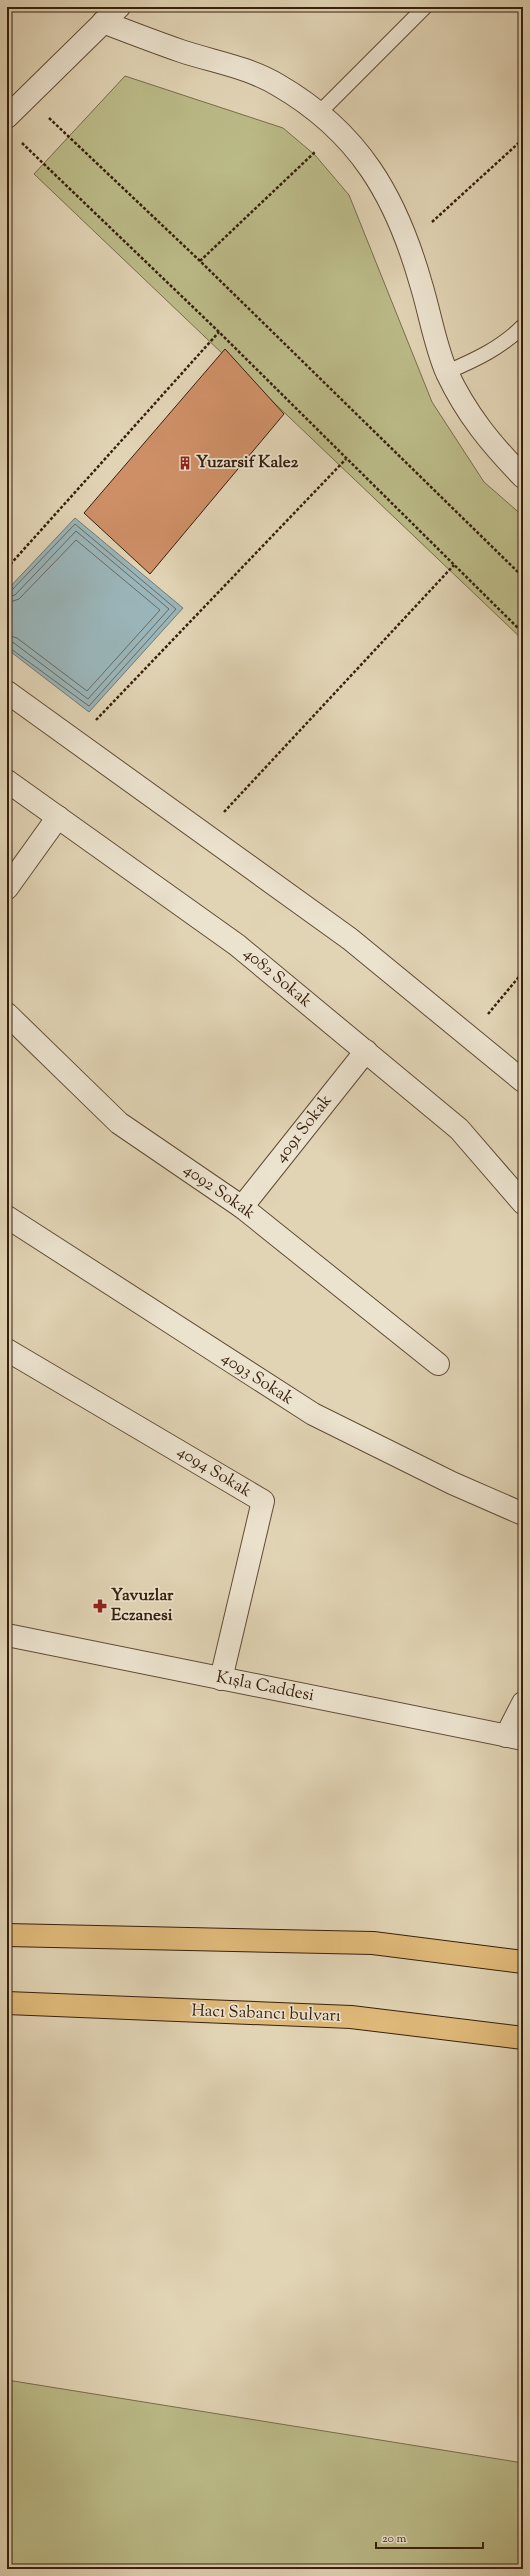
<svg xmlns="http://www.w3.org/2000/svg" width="530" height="2576" font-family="'Sorts Mill Goudy',serif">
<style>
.green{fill:#bb8;stroke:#796d4a}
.water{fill:#9ab5b9;stroke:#727974}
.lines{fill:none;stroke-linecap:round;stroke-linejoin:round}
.shore{stroke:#686a62;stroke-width:1}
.building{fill:#ce8f67;stroke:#371f0c}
.lane-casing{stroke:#624c36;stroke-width:16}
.street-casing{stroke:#624c36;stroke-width:24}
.primary-casing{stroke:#371f0c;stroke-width:24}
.path{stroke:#371f0c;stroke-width:2.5;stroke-dasharray:3 2;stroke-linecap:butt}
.lane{stroke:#ece3cf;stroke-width:14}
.street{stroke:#ece3cf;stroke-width:22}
.primary{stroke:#e0ba7a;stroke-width:22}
.labels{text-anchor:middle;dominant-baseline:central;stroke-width:3.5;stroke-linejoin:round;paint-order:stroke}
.poi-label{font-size:17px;font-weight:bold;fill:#371f0c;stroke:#ece3cf;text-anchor:start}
.street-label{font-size:17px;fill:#371f0c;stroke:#ece3cf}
</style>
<rect width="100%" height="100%" fill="#e1d4b5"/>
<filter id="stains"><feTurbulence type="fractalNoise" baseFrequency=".005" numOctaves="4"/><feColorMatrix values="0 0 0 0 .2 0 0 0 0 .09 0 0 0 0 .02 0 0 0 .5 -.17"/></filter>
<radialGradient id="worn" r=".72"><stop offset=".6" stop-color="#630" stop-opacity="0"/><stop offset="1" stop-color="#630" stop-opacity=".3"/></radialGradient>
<g class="green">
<polygon points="125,76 283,128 315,155 349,195 432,402 484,482 523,516 523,640 34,174"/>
<polygon points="7,2380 523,2463 523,2569 7,2569"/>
</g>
<polygon class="water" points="75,518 183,608 89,712 7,649 7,590"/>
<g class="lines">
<g class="shore">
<polyline points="7,592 11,591 75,524 176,609 89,706 7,646"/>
<polyline points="7,597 15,595 76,531 169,609 88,699 14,643 7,641"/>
<polyline points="7,603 19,599 76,540 160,610 87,691 17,638 7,635"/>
</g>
</g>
<polygon class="building" points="225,349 284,414 150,574 84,513"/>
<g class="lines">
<g class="lane-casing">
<g id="lane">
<polyline points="319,113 425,7"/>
<path d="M447,372C475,360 501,348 523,326"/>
</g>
</g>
<g class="street-casing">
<g id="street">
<path d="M103,22C129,32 155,42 181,51C214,62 248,67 278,85C359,132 396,196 421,284C430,313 435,346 447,373C467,415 491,444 523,477"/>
<polyline points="7,117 119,7"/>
<polyline points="7,692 350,939 523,1081"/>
<polyline points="7,781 237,945 459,1129 523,1203"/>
<polyline points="7,888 58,817"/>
<polyline points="7,1014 119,1123 242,1207 438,1364"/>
<polyline points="242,1207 366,1051"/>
<polyline points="7,1217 313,1414 452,1483 523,1514"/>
<polyline points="7,1350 263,1501 221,1679"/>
<polyline points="7,1635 523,1739"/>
<polyline points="506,1736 523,1703"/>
</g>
</g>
<g class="primary-casing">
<g id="primary">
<polyline points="7,1935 373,1943 523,1962"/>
<polyline points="7,2003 351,2017 523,2038"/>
</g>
</g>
<g class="path">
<polyline points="49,118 200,261 523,577"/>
<polyline points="22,143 219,332 523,633"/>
<polyline points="432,222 523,139"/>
<polyline points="200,261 316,151"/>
<polyline points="7,568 219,332"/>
<polyline points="96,720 346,459"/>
<polyline points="224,812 454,565"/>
<polyline points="488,1014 523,972"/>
</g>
<use href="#lane" class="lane"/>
<use href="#street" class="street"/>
<use href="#primary" class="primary"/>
</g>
<defs>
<g id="building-bare" transform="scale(1.08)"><path d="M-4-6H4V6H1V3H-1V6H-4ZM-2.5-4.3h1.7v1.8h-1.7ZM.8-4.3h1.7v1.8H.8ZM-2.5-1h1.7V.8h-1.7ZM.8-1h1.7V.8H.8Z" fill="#8f2418" stroke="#ece3cf" stroke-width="2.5" paint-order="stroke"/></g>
<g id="pharmacy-bare" transform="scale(1.08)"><path d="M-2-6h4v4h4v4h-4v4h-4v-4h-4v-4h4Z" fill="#8f2418" stroke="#ece3cf" stroke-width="2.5" paint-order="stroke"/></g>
</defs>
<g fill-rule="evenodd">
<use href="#building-bare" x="185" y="463"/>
<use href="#pharmacy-bare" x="100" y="1606"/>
</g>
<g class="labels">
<g class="poi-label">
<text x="196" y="463">Yuzarsif Kale2</text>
<text x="111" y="1596">Yavuzlar<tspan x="111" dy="20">Eczanesi</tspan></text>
</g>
<g class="street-label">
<text transform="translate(277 978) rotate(40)">4082 Sokak</text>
<text transform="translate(304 1129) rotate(-52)">4091 Sokak</text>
<text transform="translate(219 1192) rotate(35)">4092 Sokak</text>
<text transform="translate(257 1379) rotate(33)">4093 Sokak</text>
<text transform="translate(214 1472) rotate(31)">4094 Sokak</text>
<text transform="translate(265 1687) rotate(11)">Kışla Caddesi</text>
<text transform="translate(266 2014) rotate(2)">Hacı Sabancı bulvarı</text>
</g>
</g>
<rect width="530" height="2576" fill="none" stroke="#e1d4b5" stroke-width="24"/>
<rect x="8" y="8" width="514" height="2560" fill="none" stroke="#371f0c" stroke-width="2"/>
<rect x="12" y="12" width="506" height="2552" fill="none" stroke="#371f0c"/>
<path d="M376 2542v6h107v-6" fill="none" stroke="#371f0c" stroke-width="2"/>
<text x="382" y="2542" font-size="12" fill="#371f0c" stroke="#ece3cf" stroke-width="3" paint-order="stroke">20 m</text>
<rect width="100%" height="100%" filter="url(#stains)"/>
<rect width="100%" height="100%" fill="url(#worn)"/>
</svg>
